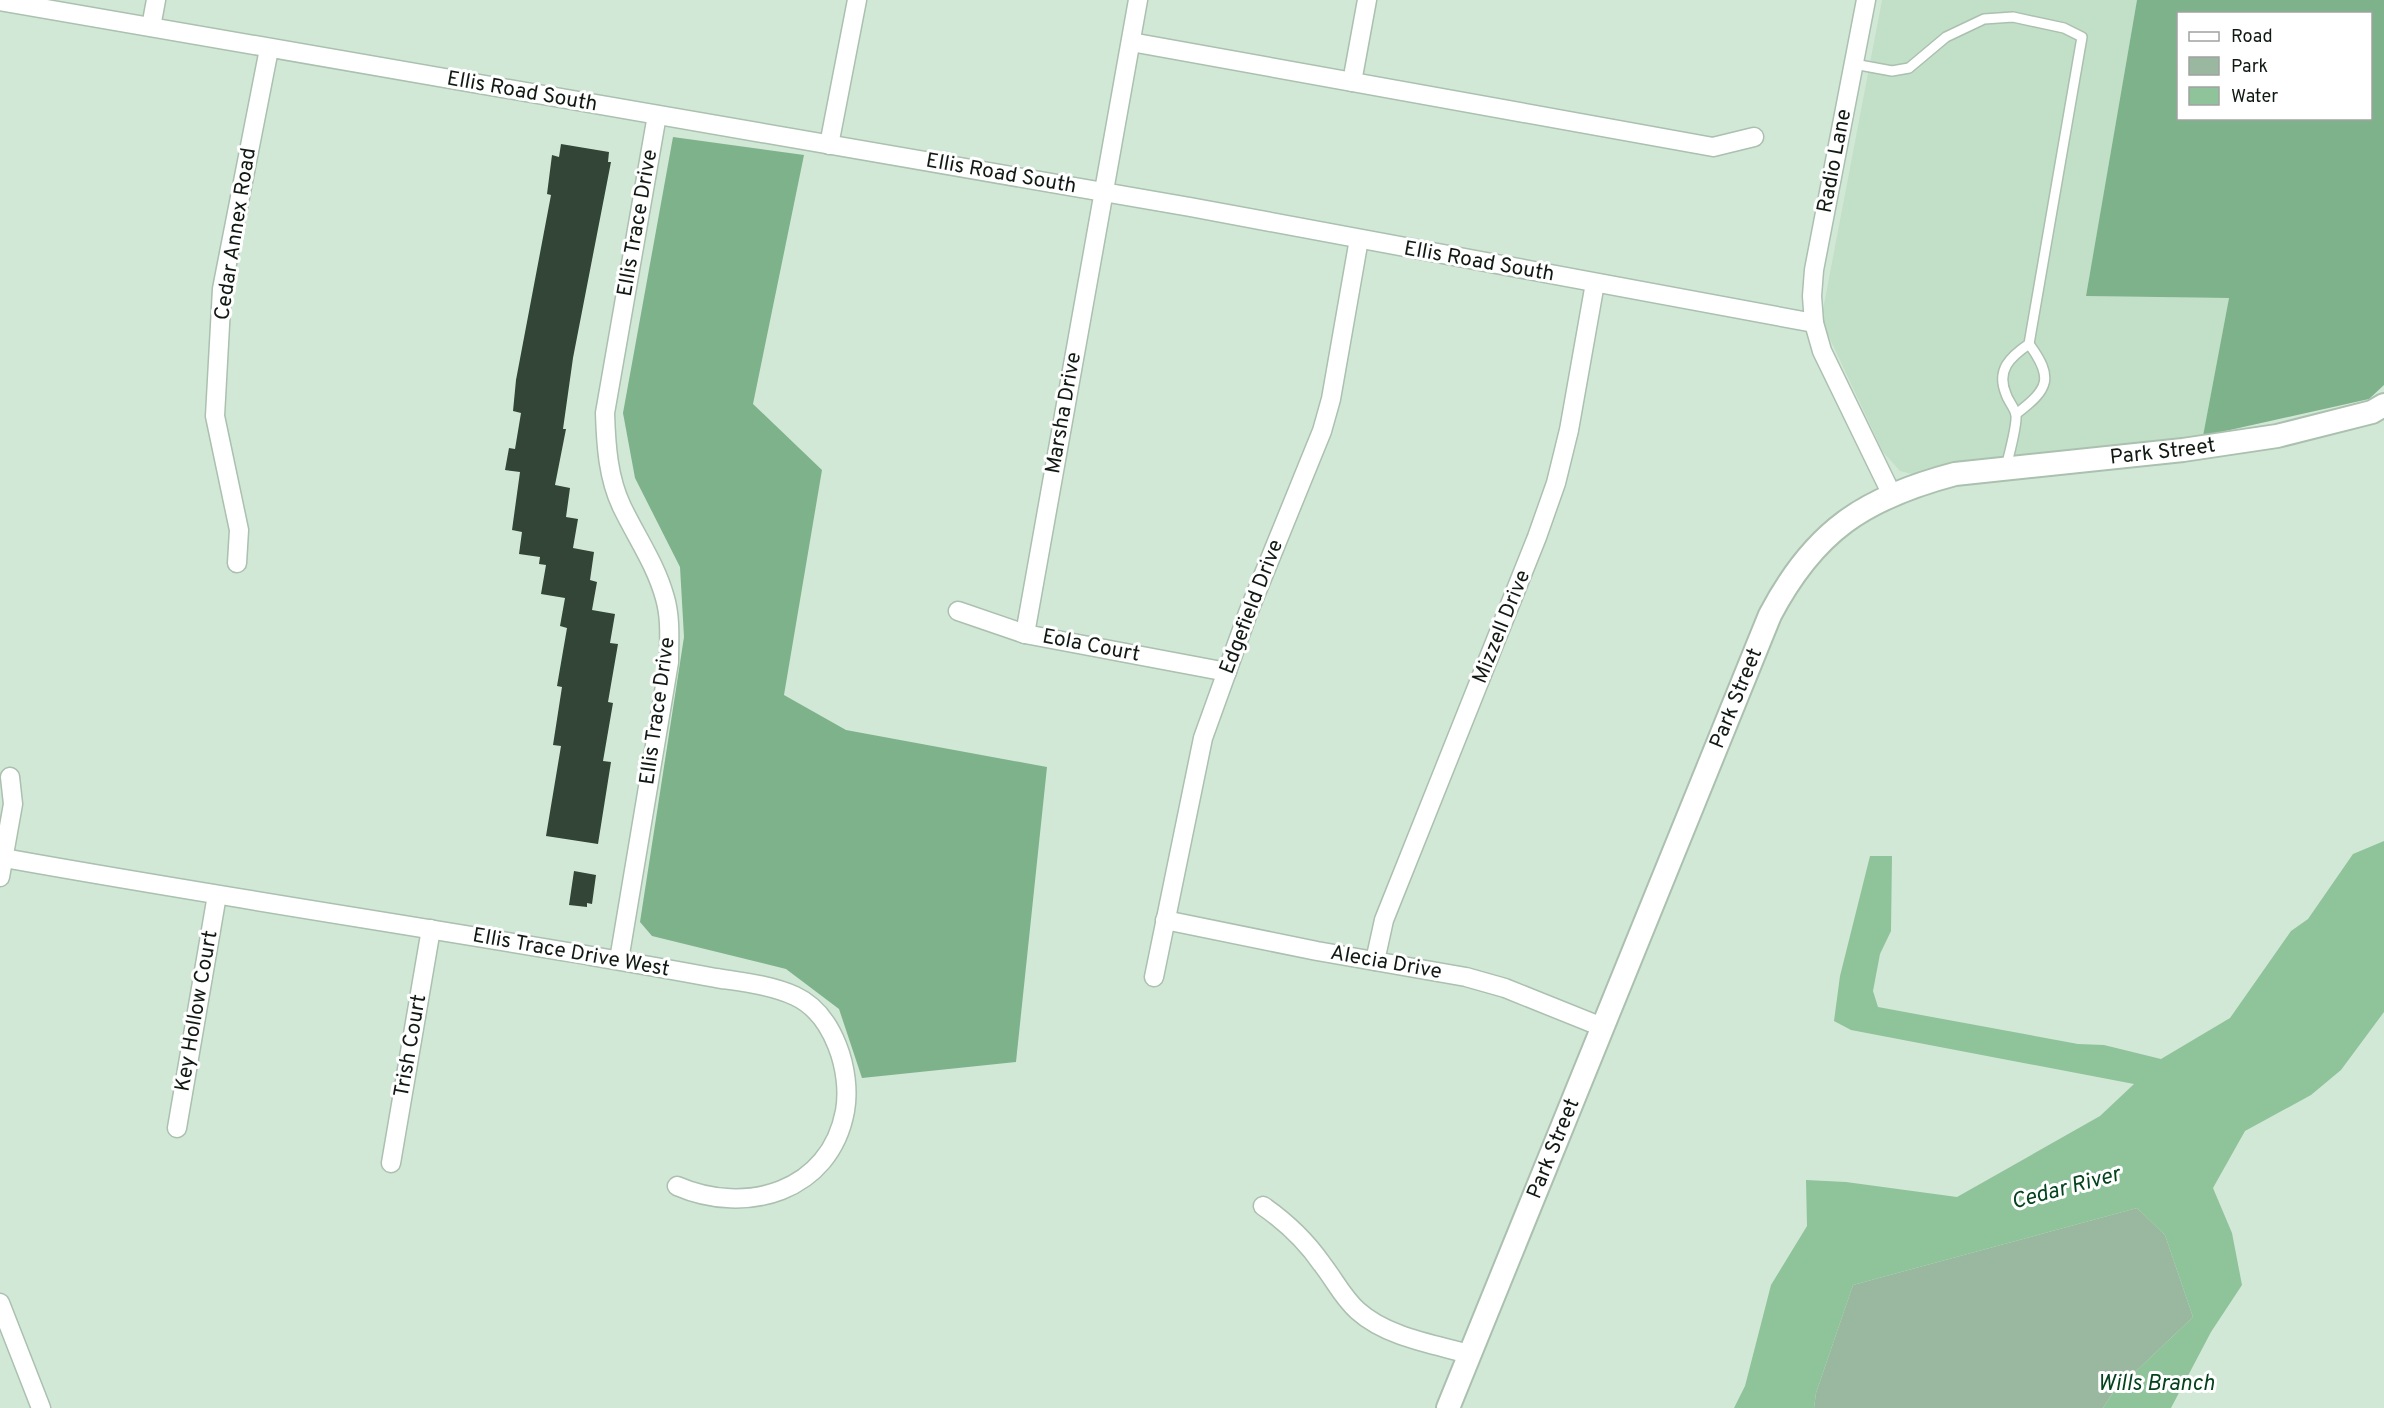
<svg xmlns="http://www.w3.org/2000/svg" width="2384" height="1408" font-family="Overpass,sans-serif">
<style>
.built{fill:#c2dfc7}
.green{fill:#99b89f}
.forest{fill:#7eb28a;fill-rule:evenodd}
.water{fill:#8fc39a}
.building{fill:#324536}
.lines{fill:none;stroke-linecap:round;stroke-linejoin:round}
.service-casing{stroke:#abc0af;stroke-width:12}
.minor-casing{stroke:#abc0af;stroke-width:21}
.tertiary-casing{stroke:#abc0af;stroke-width:26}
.service{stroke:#fff;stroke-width:9}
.minor{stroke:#fff;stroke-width:18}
.tertiary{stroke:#fff;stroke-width:22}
.labels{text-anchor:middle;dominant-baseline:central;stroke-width:6;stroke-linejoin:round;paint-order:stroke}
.street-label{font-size:21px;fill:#111913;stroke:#fff}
.water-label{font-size:22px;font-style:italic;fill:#04431d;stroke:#fff}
</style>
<rect width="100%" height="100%" fill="#d2e8d6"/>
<polygon class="built" points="1882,0 2137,0 2086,296 2229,298 2203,436 1912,474 1900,471 1883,452 1821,320"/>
<polygon class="green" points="2137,1208 2165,1235 2193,1317 2112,1394 2103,1408 1814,1408 1816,1393 1853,1285"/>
<g class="forest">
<path d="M2137,0H2384V385L2369,399L2203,436L2229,298L2086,296ZM2178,14H2370V118H2178Z"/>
<polygon points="673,137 804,155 753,404 822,470 784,695 846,730 1047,767 1016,1062 862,1078 839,1009 786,969 652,936 640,922 684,637 680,567 635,478 623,413"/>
</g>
<polygon class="water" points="2384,841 2384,1012 2341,1070 2311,1095 2245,1131 2213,1188 2232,1233 2242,1285 2211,1332 2171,1408 2103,1408 2112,1394 2193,1317 2165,1235 2137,1208 1853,1285 1816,1393 1814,1408 1734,1408 1745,1386 1771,1285 1807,1226 1806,1180 1846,1182 1957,1197 2100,1116 2134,1084 1851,1030 1834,1021 1840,976 1870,856 1892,856 1891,931 1880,954 1873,991 1878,1007 2078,1044 2104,1045 2161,1059 2230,1018 2291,931 2308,919 2353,854"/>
<g class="building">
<polygon points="561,144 609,152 608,162 611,162 573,358 563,429 566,429 555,485 570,488 566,517 578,519 573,548 594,552 590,580 597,582 592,610 615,614 610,643 618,644 608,702 613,703 603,761 611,762 598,844 546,836 561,746 553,745 562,687 557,686 567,628 560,626 565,598 541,594 546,565 539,564 540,557 519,554 522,532 512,530 520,472 505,470 509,448 515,449 521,413 513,411 516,380 551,195 547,194 552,155 559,157"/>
<polygon points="574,871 596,875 592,904 587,903 587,907 569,905"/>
</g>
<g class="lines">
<g class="service-casing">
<g id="service">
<path d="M1854,64L1892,71L1909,68L1946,37L1984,19L2013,17L2064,28L2082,37L2029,344C2010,357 1996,370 2006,394C2008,401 2015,408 2016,415C2017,427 2009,454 2006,467"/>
<path d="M2016,414C2049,389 2054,378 2029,344"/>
</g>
</g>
<g class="minor-casing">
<g id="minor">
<polyline points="1866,0 1814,270 1812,296 1814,323 1822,351 1892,495"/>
<polyline points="0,1 1190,207 1814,323"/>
<polyline points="151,27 156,0"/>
<polyline points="1131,42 1713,147 1754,137"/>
<polyline points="1352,82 1367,0"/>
<polyline points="829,145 857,0"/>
<polyline points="237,563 239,530 215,416 222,289 269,49"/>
<polyline points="958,611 1025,634 1227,672"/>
<polyline points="1025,634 1138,0"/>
<path d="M4,858C193,892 384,921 574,953C621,961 669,969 716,978C742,982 771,985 795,996C834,1014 852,1072 845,1111C830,1192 746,1216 677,1186"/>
<polyline points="0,877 13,804 10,777"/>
<polyline points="1165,920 1317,951 1466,977 1505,988 1602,1027"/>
<path d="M619,960L669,662C669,641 671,619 665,598C656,565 637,538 622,507C608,478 606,445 605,413L657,115"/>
<polyline points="1375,961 1384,920 1537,537 1556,483 1569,430 1595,283"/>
<polyline points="1154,977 1203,738 1248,613 1322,431 1331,399 1359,239"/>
<polyline points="177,1128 217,895"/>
<polyline points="391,1163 431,929"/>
<path d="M1263,1206C1286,1222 1306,1241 1322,1264C1334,1279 1343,1298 1358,1311C1387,1337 1433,1344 1469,1354"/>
<polyline points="0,1303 41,1408"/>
</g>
</g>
<g class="tertiary-casing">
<g id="tertiary">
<path id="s1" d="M1448,1408L1770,615C1814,531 1864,498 1955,474L2183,450L2277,436L2372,412L2384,405"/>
</g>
</g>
<use href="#service" class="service"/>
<use href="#minor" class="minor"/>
<use href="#tertiary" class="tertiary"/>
</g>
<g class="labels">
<g class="street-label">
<text transform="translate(522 92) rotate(10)">Ellis Road South</text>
<text transform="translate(1835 161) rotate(-79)">Radio Lane</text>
<text transform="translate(1001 174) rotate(10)">Ellis Road South</text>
<text transform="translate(638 223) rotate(-80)">Ellis Trace Drive</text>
<text transform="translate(236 234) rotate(-81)">Cedar Annex Road</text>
<text transform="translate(1479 262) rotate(10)">Ellis Road South</text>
<text transform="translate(1064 413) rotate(-80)">Marsha Drive</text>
<text stroke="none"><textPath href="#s1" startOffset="1306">Park Street</textPath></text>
<text transform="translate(1252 607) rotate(-69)">Edgefield Drive</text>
<text transform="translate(1502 627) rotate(-68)">Mizzell Drive</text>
<text transform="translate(1091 646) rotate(11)">Eola Court</text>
<text stroke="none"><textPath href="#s1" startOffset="766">Park Street</textPath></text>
<text transform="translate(658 711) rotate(-82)">Ellis Trace Drive</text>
<text transform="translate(571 953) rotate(10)">Ellis Trace Drive West</text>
<text transform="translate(1386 963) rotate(10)">Alecia Drive</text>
<text transform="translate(197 1011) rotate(-80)">Key Hollow Court</text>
<text transform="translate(411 1046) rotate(-80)">Trish Court</text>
<text stroke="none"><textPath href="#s1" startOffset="280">Park Street</textPath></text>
</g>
<g class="water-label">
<text transform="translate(2066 1189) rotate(-15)">Cedar River</text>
<text x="2156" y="1384">Wills Branch</text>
</g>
</g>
<rect x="2177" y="12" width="195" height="108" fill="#ffffff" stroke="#a0a3a1" stroke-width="1.5"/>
<rect x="2189" y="32" width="30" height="9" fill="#ffffff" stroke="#a0a3a1" stroke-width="1.5"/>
<text x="2231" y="42" font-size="18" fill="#111913">Road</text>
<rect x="2189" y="57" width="30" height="18" fill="#99b89f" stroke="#a0a3a1" stroke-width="1.5"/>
<text x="2231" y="72" font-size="18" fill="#111913">Park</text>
<rect x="2189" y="87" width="30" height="18" fill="#8fc39a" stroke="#a0a3a1" stroke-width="1.5"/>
<text x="2231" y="102" font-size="18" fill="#111913">Water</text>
</svg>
